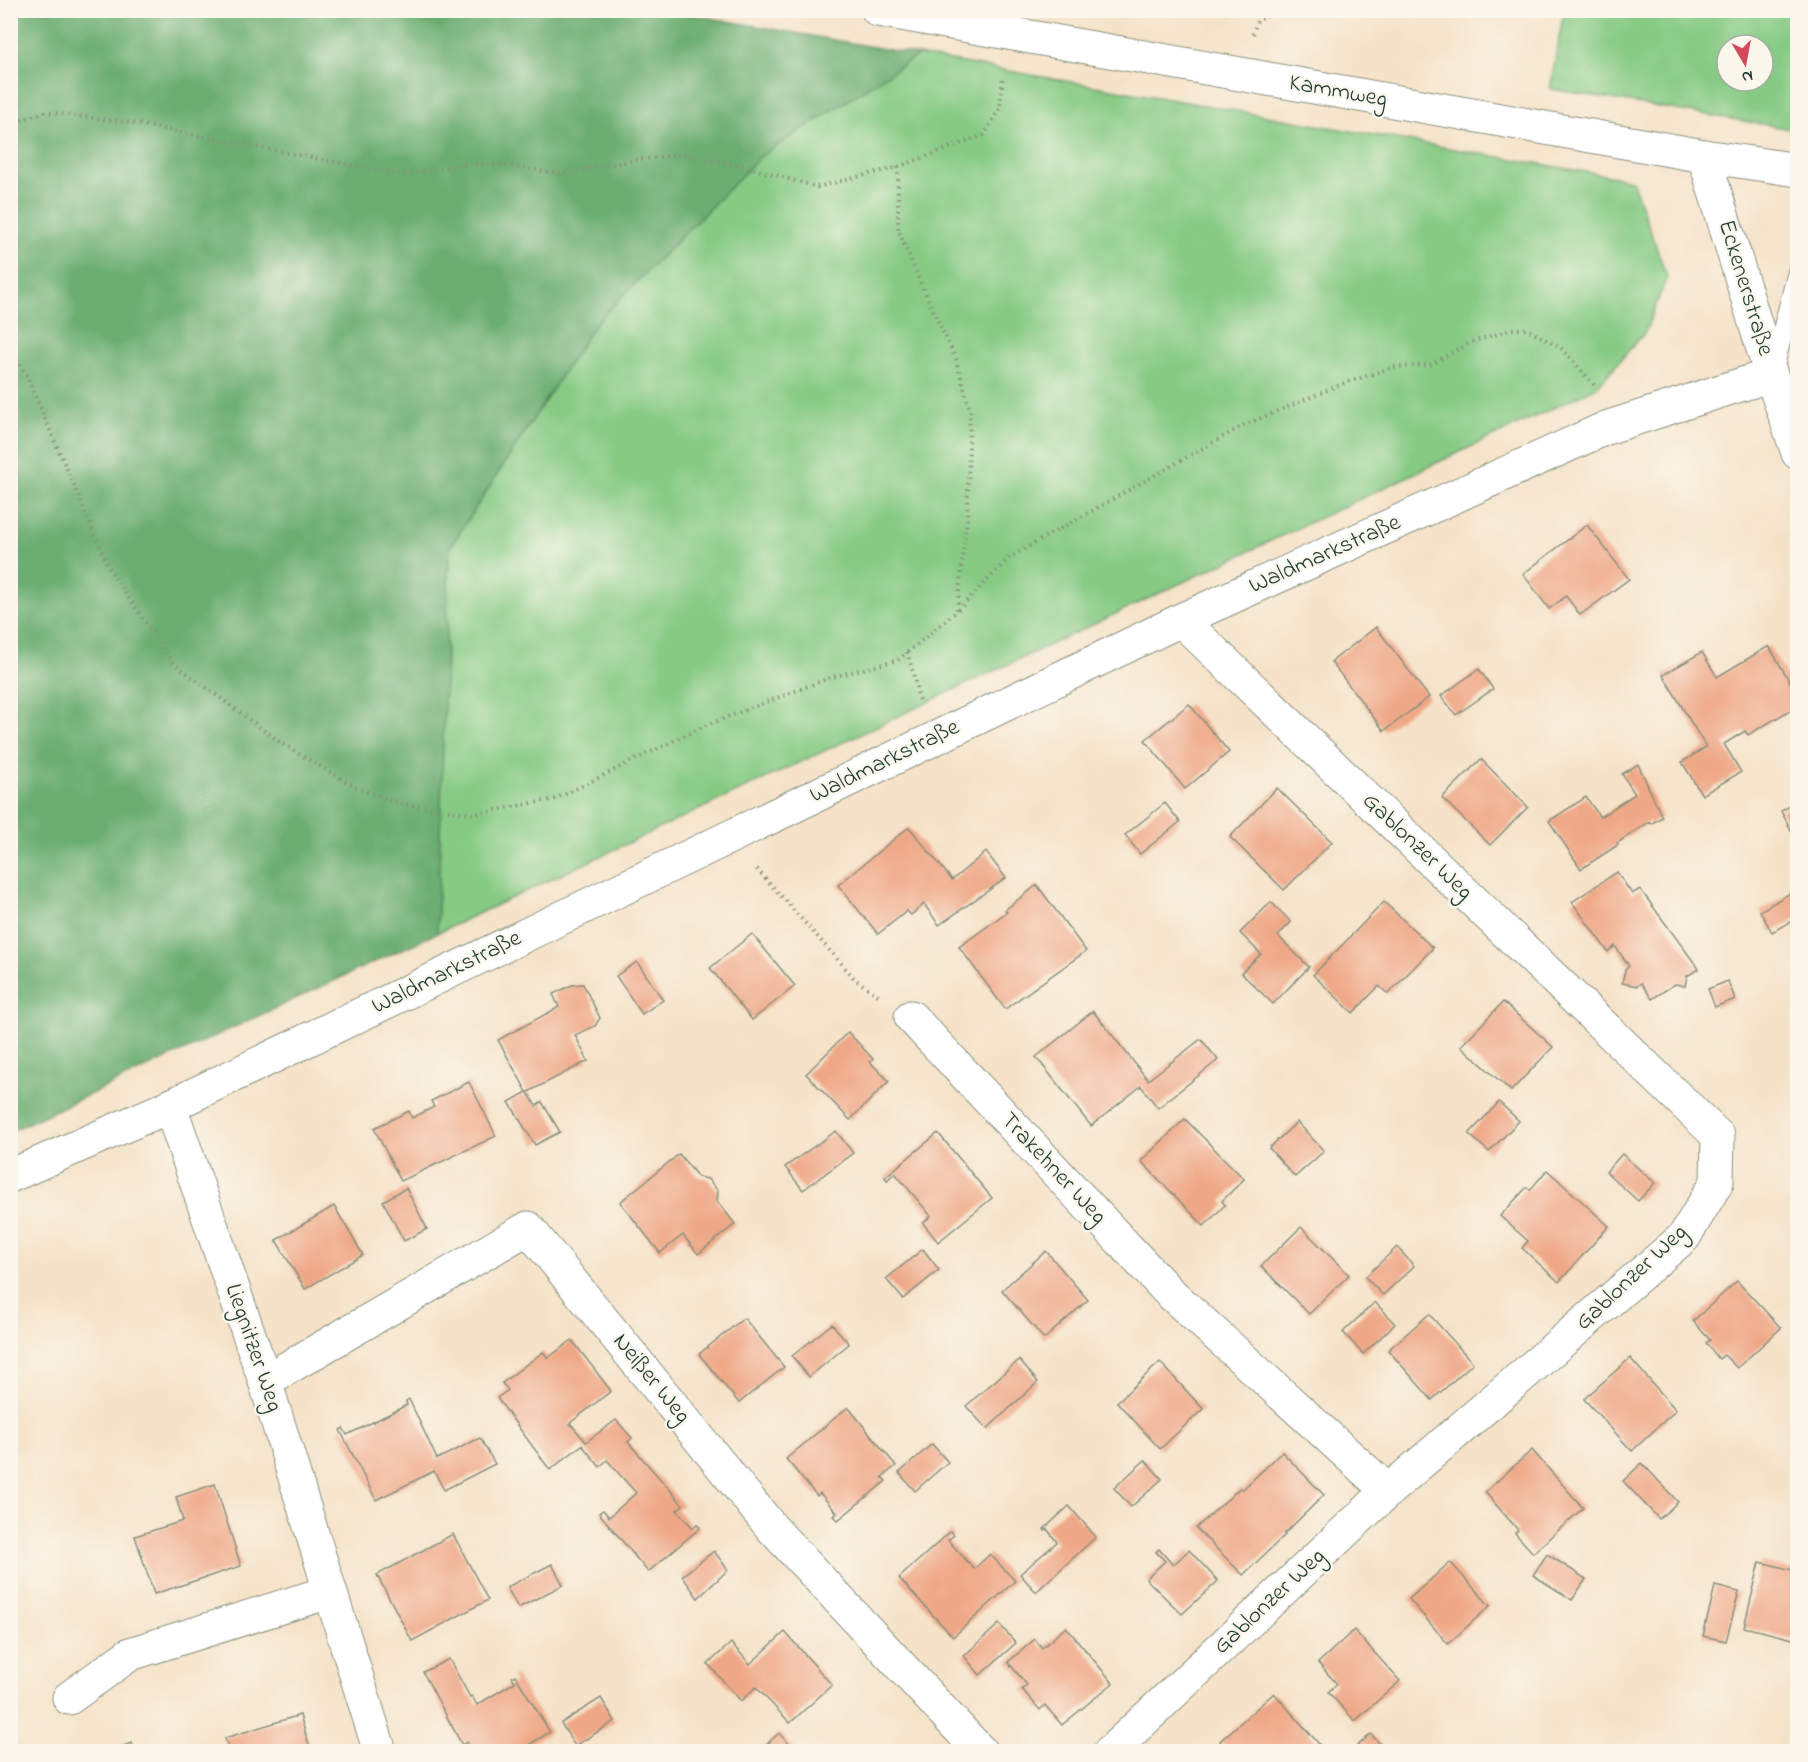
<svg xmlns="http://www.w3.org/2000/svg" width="1808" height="1762" font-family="'Indie Flower',sans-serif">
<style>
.green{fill:#86ca84;stroke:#52845c;stroke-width:1.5;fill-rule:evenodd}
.forest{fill:#6cae72;stroke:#467653;stroke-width:1.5}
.building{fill:#efa887}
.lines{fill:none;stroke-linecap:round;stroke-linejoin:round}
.service-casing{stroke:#8a907e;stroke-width:22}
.minor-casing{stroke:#8a907e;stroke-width:35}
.path{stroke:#8a907e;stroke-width:4;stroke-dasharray:1.5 4.5;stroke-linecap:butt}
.service{stroke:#fff;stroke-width:20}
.minor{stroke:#fff;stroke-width:33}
.labels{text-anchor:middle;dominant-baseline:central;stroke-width:5;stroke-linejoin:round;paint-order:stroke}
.street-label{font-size:24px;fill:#1f3d34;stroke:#fbf7ec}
</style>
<rect width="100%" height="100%" fill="#fbf7ec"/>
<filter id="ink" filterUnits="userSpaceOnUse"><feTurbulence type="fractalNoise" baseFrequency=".0167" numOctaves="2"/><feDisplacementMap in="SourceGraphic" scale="12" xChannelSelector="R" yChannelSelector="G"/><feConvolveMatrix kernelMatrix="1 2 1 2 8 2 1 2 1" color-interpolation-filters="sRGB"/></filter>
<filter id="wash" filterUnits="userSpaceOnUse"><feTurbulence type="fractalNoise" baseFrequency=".008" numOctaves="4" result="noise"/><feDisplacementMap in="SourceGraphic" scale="24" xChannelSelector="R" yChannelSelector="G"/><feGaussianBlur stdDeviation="1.35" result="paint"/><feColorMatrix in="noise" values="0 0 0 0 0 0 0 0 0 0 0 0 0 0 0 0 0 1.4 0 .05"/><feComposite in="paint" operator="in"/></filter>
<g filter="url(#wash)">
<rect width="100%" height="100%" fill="#f5e2c8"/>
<g class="green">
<path d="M1564,10L1797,11V130L1550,89ZM1727,45H1763V81H1727Z"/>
<polygon points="918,55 1632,180 1667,277 1645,332 1596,388 437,933 449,549 594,325 762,155"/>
</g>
<polygon class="forest" points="10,11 672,11 918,55 762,155 594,325 449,549 437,933 11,1131"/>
<g id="blocks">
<g class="building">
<polygon points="1587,525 1629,579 1580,615 1566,596 1549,609 1523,574"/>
<polygon points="1376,627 1429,697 1384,731 1331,662"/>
<polygon points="1769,646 1797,694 1797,706 1748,735 1745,731 1724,744 1741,772 1702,795 1682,762 1706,747 1663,675 1702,652 1717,677"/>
<polygon points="1479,669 1493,689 1456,715 1441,696"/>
<polygon points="1189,704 1229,752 1185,789 1145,740"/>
<polygon points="1481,759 1528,807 1490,845 1442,798"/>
<polygon points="1638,764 1662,817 1651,824 1649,822 1617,843 1618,845 1581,869 1549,821 1586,797 1600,817 1635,794 1622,774"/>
<polygon points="1277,788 1332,842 1284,890 1230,837"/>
<polygon points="1797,802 1797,841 1781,811"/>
<polygon points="1165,803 1180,822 1140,854 1125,835"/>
<polygon points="909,827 952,880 986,852 1006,878 939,925 924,904 911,915 907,911 878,934 838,885"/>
<polygon points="1617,872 1632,894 1640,889 1699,969 1687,976 1685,986 1675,984 1652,999 1641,983 1637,986 1622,983 1625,970 1629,966 1615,946 1608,952 1572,902"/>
<polygon points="1037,885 1086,951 1005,1009 959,947 1007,912 1005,910"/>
<polygon points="1797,889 1797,918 1772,932 1760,911"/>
<polygon points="1271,902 1291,922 1278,936 1309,967 1273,1004 1241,973 1261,954 1240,933"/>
<polygon points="1384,902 1433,948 1388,994 1379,986 1353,1013 1313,975"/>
<polygon points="752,934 795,986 752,1020 710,968"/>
<polygon points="637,962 663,1000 642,1014 616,976"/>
<polygon points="1728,981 1735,999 1715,1007 1708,989"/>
<polygon points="583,984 600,1018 595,1026 575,1035 588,1061 528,1092 536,1106 542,1102 560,1132 535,1145 509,1102 527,1092 498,1040 559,1007 553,994 572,985"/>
<polygon points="1503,1002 1553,1047 1511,1091 1461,1046"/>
<polygon points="1093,1011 1148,1080 1201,1039 1218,1060 1158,1108 1141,1086 1091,1126 1036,1057"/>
<polygon points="848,1032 873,1059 870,1062 889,1081 850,1120 806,1074"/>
<polygon points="469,1082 496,1136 401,1181 374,1128 409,1111 412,1118 434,1107 431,1101"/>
<polygon points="1499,1102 1519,1121 1489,1152 1469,1134"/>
<polygon points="1185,1119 1244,1179 1222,1201 1225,1205 1204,1226 1141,1161"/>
<polygon points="1297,1122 1324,1151 1295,1177 1269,1148"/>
<polygon points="836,1131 853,1153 803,1190 785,1167"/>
<polygon points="938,1133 992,1198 938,1242 923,1223 931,1216 895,1173 887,1180 885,1177"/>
<polygon points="679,1154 698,1177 708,1179 718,1191 717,1201 735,1224 698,1254 683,1235 660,1253 620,1202"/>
<polygon points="1622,1154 1655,1183 1638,1201 1606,1172"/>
<polygon points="1547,1170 1609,1226 1559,1282 1522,1248 1528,1241 1500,1216 1527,1187 1530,1190"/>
<polygon points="406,1188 427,1229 404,1241 383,1201"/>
<polygon points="334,1206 363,1255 305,1289 276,1240"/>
<polygon points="1301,1227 1349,1275 1309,1314 1261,1266"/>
<polygon points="1397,1247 1414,1266 1383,1295 1365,1277"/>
<polygon points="923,1249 939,1270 903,1299 886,1279"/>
<polygon points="1046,1251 1088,1300 1044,1339 1002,1290"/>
<polygon points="1737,1281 1781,1328 1737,1368 1724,1355 1719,1359 1706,1343 1710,1340 1693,1321"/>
<polygon points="1375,1302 1395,1324 1363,1354 1343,1332"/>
<polygon points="1429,1314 1473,1363 1432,1400 1388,1350"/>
<polygon points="744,1318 784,1367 739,1403 699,1354"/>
<polygon points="832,1324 849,1344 809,1377 792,1356"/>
<polygon points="572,1340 611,1391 570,1423 586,1442 616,1420 632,1438 628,1442 683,1505 677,1510 693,1528 697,1524 700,1528 648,1572 599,1513 603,1510 609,1517 636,1493 607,1460 600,1467 582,1445 550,1470 497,1398 508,1390 502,1383 543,1352 548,1358"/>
<polygon points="1630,1358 1676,1410 1632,1451 1584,1399"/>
<polygon points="1019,1360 1038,1382 987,1429 966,1406"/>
<polygon points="1160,1362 1203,1409 1160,1449 1117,1402"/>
<polygon points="409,1399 437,1459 480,1438 495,1464 444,1490 434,1471 376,1500 340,1430 343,1428 347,1435 407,1405 406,1401"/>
<polygon points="848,1407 896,1466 882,1477 886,1481 838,1520 834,1516 837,1513 820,1493 817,1496 786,1459"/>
<polygon points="932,1444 948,1462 915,1491 899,1473"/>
<polygon points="1532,1450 1583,1508 1533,1553 1515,1533 1518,1530 1485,1492"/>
<polygon points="1282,1452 1324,1495 1284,1534 1285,1535 1243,1575 1196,1528 1240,1488 1242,1490"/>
<polygon points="1145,1460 1162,1479 1131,1507 1114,1488"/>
<polygon points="1642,1463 1678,1502 1659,1519 1623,1481"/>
<polygon points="215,1484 241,1566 154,1594 135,1536 183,1521 176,1497"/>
<polygon points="1069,1506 1096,1537 1036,1592 1020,1574 1057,1542 1047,1529 1045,1531 1044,1529"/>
<polygon points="951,1531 954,1535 948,1540 974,1569 990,1554 1015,1581 953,1637 899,1578"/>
<polygon points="453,1534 488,1600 412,1641 377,1575"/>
<polygon points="1159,1549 1173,1565 1189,1550 1218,1581 1182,1614 1146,1579 1165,1561 1156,1552"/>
<polygon points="714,1551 728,1570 698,1598 682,1576"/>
<polygon points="1547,1554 1586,1579 1572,1600 1533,1575"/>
<polygon points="1450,1562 1490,1606 1448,1644 1409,1599"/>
<polygon points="1760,1562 1797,1571 1797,1640 1744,1627"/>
<polygon points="552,1564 563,1585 518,1608 507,1587"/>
<polygon points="1715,1586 1739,1592 1726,1641 1703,1636"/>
<polygon points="999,1624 1016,1643 980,1675 964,1656"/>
<polygon points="1066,1627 1113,1683 1062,1725 1045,1705 1040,1710 1022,1689 1027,1685 1008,1662 1035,1639 1042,1648"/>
<polygon points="1354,1630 1400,1681 1355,1721 1328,1692 1337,1684 1318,1663"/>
<polygon points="785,1632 832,1685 790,1723 756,1687 741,1701 708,1664 731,1643 750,1664"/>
<polygon points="449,1659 470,1697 472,1696 477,1705 515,1682 512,1677 515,1675 550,1732 517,1752 473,1752 467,1742 462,1745 423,1672"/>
<polygon points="1274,1693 1326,1752 1229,1752 1220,1741"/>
<polygon points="601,1698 615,1721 575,1746 561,1723"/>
<polygon points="300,1715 311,1752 229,1752 225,1738"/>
<polygon points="779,1733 797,1752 759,1752"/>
<polygon points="1371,1734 1387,1752 1356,1752 1354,1749"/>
<polygon points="132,1743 134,1752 108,1752 108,1751"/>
</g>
</g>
</g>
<g filter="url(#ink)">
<use href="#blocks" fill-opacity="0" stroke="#8a907e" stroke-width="1.5"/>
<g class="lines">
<g class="service-casing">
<polyline id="service" points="1773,369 1798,272"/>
</g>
<g class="minor-casing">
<g id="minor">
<polyline points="878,10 1704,156 1798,170"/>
<polyline points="1704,156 1771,375 1798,453"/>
<polyline points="911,1017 1167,1290 1388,1491"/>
<polyline points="170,1106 265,1381 380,1752"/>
<polyline points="10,1176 170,1106 1181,620 1606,428 1771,375"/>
<polyline points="265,1381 528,1228 772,1528 981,1752"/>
<polyline points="69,1698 130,1654 329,1592"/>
<polyline points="1110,1752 1388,1491 1684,1237 1717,1182 1718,1136 1181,620"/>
</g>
</g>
<g class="path">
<path d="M1253,34L1257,21C1265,16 1274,15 1282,10"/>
<polyline points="10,124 44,112 127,122 403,175 468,164 511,166 561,174 636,160 686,154 751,168 817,187 898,167 984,135 1000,108 1003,75"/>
<polyline points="898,167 898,229 921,284 956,359 970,410 967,520 957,610"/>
<polyline points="10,349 26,374 110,570 173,663 281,743 355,787 401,804 474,814 555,799 704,726 832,677 898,660 957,611 1010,557 1244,425 1342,384 1394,367 1430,365 1472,342 1512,329 1527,329 1561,348 1597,388"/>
<polyline points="907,652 914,675 919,701"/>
<polyline points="757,869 856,980 878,995"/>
</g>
<use href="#service" class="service"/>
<use href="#minor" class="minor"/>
</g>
</g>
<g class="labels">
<g class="street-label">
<text transform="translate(1338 92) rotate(10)">Kammweg</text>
<text transform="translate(1745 288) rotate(73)">Eckenerstraße</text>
<text transform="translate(1325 555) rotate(-24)">Waldmarkstraße</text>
<text transform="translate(885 762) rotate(-26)">Waldmarkstraße</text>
<text transform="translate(1417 847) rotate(44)">Gablonzer Weg</text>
<text transform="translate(447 973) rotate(-26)">Waldmarkstraße</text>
<text transform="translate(1053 1169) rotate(47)">Trakehner Weg</text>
<text transform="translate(1632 1278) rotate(-43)">Gablonzer Weg</text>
<text transform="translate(253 1348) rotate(71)">Liegnitzer Weg</text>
<text transform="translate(651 1379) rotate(51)">Neißer Weg</text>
<text transform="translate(1270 1602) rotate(-43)">Gablonzer Weg</text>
</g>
</g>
<rect width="1808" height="1762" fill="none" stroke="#fbf7ec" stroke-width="36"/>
<g transform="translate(1745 63) rotate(170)"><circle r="28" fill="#fbf7ec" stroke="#a3ada2" stroke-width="1.5"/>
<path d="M0-4.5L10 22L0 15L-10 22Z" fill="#d1495b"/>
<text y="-9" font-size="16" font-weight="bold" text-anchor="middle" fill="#1f3d34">N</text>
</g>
</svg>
